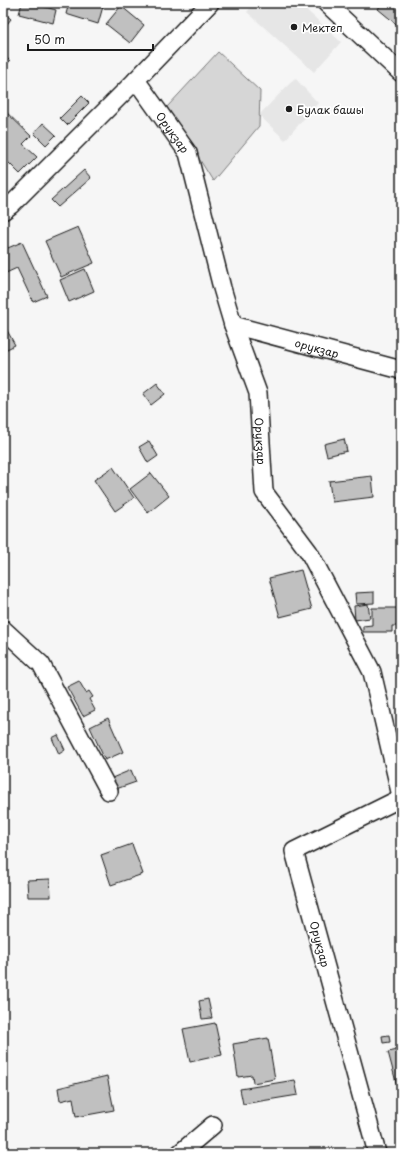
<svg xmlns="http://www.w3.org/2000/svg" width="404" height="1156" font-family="'Playpen Sans',sans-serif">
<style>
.built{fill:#e6e6e6}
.green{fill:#d6d6d6;stroke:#797979}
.building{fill:#c0c0c0;stroke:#1c1c1c}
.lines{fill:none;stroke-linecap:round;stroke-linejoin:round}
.minor-casing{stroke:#1c1c1c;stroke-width:20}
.minor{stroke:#fff;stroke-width:17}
.poi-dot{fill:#1c1c1c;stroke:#fff;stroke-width:1.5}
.labels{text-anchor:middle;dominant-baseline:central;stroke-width:3.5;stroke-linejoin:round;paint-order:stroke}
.poi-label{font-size:11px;fill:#1c1c1c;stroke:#fff;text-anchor:start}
.street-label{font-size:11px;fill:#1c1c1c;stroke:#fff}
</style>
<rect width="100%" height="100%" fill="#f6f6f6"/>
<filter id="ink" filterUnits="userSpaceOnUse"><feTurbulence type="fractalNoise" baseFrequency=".025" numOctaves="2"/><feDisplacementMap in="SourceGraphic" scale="8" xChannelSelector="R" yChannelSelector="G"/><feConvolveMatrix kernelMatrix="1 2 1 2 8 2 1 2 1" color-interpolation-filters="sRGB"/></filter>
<g filter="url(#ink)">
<g class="built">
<polygon points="255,3 299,3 341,42 314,72 247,12"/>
<polygon points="295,78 318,103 285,140 259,115"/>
</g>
<polygon class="green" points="218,52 260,91 259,126 213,181 167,107"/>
<g class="building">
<polygon points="22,3 31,3 56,10 53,23 19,14"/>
<polygon points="69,3 104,3 98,24 66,14"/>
<polygon points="382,3 401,3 401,28 378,9"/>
<polygon points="121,6 144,25 130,43 106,24"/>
<polygon points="3,12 11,19 3,29"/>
<polygon points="3,54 10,61 3,68"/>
<polygon points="82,96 89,103 67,125 60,118"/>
<polygon points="3,109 31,136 23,144 37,157 20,174 3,157"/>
<polygon points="43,123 56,135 46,145 34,133"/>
<polygon points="84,170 91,178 58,207 51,200"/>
<polygon points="78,227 94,263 61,277 45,241"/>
<polygon points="22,242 47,296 33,302 17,268 6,273 3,267 3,250"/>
<polygon points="85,269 94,291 69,302 60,280"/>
<polygon points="3,323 15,345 3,351"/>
<polygon points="157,383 165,394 151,405 143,394"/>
<polygon points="344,439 347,451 327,456 324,444"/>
<polygon points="149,441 158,456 148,463 139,447"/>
<polygon points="113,467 134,498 115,511 94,480"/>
<polygon points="151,473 169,496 148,513 130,489"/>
<polygon points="372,476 374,497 332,502 329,481"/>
<polygon points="301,570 312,609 280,617 269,578"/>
<polygon points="374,592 374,603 356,604 355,593"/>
<polygon points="368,604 370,618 355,620 354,606"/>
<polygon points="372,608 401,608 401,626 392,626 392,632 363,632 363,626 372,625"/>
<polygon points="79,681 86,693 89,691 93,697 89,699 95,710 83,716 67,687"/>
<polygon points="108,718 123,752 105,760 90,727"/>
<polygon points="58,735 65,750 59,754 52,738"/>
<polygon points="131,770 136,782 116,789 112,778"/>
<polygon points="132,844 143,874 111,885 101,855"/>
<polygon points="50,879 51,897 28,897 27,880"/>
<polygon points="208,999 212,1018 202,1019 199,1001"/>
<polygon points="215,1023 222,1055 190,1062 183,1029"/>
<polygon points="389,1035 390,1042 383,1043 382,1036"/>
<polygon points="268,1038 275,1079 253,1083 252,1075 238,1077 233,1044"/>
<polygon points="398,1050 401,1061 401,1084 397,1086 388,1052"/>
<polygon points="107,1076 114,1110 76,1117 73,1098 60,1101 58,1088"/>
<polygon points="295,1080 298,1095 243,1104 240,1089"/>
</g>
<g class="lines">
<g class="minor-casing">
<g id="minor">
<polyline points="326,3 401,73"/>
<path id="s1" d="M136,80L188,153L222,288L233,325L258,393L264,492L309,552L372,672L401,796"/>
<polyline points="3,211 11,205 136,80 210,3"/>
<path id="s2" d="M233,325L401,370"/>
<polyline points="3,629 41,664 109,791"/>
<polyline points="180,1153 213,1125"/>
<polyline points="377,1153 294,851 401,798"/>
</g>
</g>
<use href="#minor" class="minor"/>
</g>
</g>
<g class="poi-dot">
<circle cx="294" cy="27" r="4"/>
<circle cx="289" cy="109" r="4"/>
</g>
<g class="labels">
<g class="poi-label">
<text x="302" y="27">Мектеп</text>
<text x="297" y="109">Булак башы</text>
</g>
<g class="street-label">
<text stroke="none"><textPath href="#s1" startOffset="64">Орукзар</textPath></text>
<text stroke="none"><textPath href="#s2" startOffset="87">орукзар</textPath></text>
<text stroke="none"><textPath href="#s1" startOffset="388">Орукзар</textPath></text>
<text transform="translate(320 944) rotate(75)">Орукзар</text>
</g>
</g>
<rect width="404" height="1156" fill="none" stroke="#fff" stroke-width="16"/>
<rect x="8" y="8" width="388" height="1140" fill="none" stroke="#1c1c1c" stroke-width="1.5" filter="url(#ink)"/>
<path d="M28 44v6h125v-6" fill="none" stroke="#1c1c1c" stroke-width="2"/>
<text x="34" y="44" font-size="12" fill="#1c1c1c" stroke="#ffffff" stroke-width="3" paint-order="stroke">50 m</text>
</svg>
